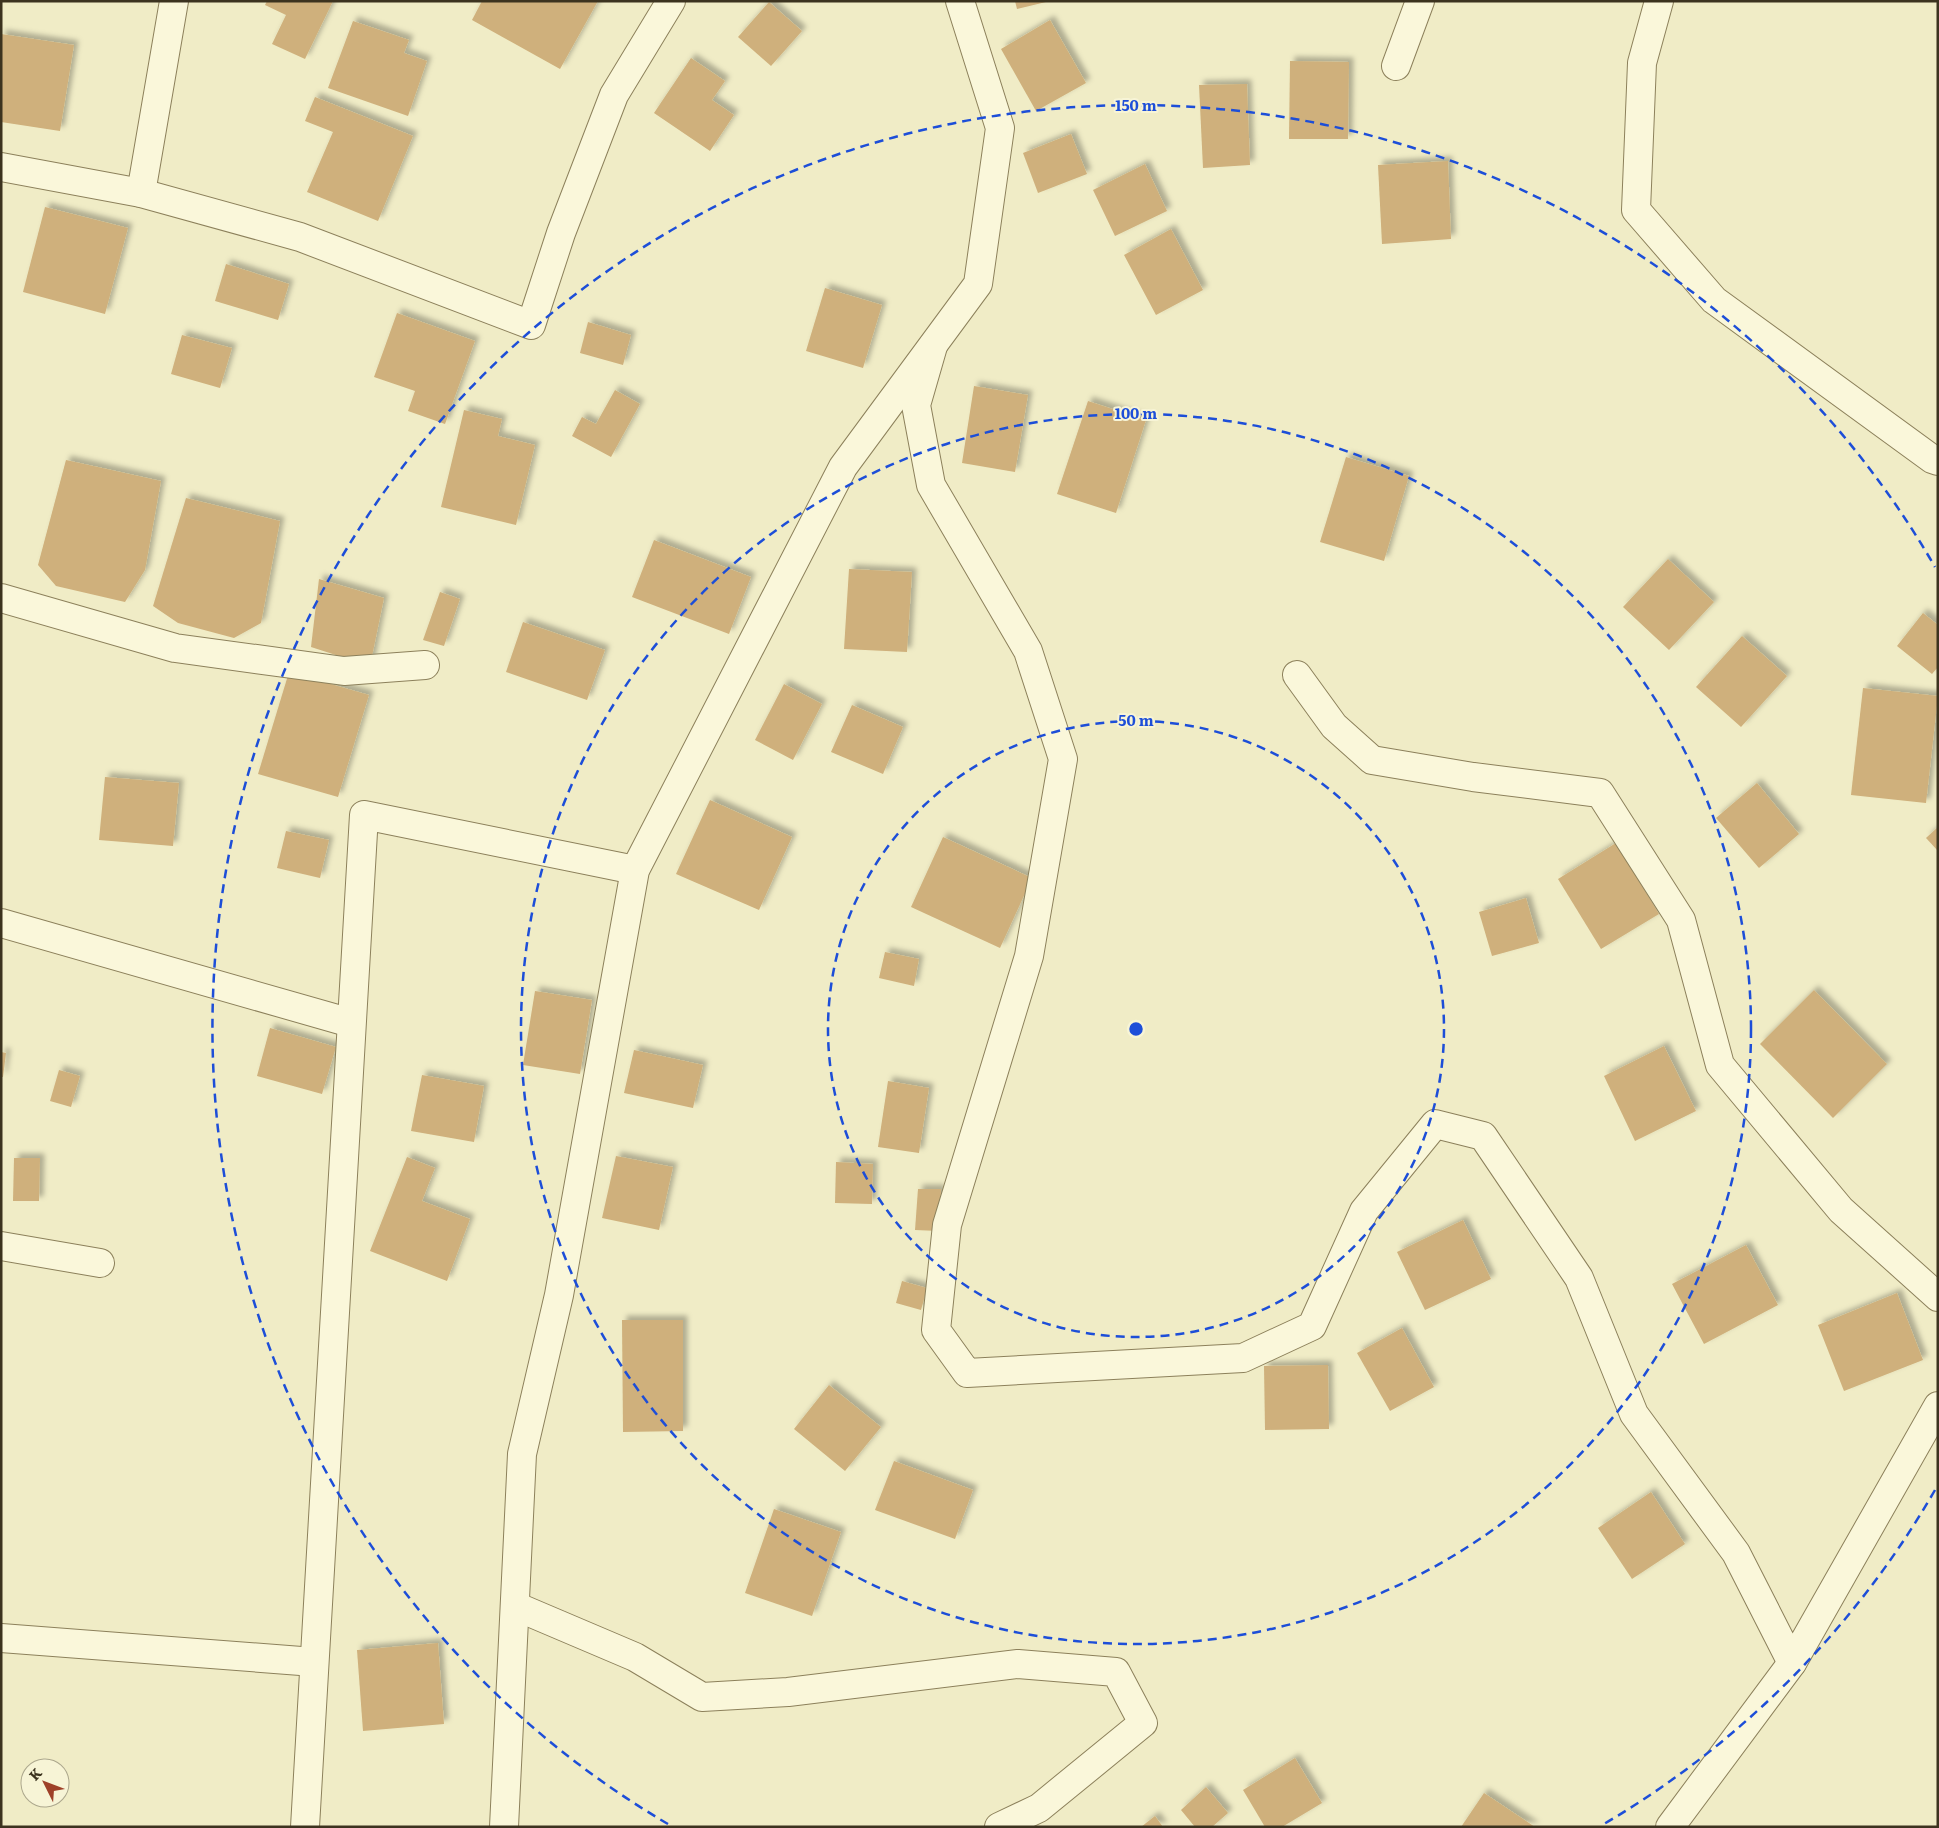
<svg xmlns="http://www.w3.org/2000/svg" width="1939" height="1828" font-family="Literata,serif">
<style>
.building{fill:#cfb07b;filter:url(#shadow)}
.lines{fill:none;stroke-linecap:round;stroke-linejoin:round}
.minor-casing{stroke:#8c805b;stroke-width:30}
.minor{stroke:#faf7da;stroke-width:28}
.ring{fill:none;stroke:#1d4ed8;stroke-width:2.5;stroke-dasharray:9 6}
.centre{fill:#1d4ed8;stroke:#f7f4d6;stroke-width:2.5}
.ring-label{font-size:15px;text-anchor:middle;font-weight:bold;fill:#1d4ed8;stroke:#f7f4d6;stroke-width:4;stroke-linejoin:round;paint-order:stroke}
</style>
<defs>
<filter id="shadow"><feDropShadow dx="4.5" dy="-4.5" stdDeviation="2.5" flood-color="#0004"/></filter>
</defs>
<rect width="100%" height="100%" fill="#f0ecc6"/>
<g class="building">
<polygon points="267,1 333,1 305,59 272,44 286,15 265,5"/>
<polygon points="482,1 598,1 560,69 472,20"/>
<polygon points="1015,1 1046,1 1046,2 1017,9"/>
<polygon points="769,2 802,31 771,66 738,37"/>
<polygon points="1050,20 1086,83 1036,111 1001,49"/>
<polygon points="353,21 409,40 404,53 427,61 408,116 328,88"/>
<polygon points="1,34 74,45 60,131 1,122"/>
<polygon points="691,58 725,81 712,100 734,115 710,151 654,113"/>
<polygon points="1290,61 1349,62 1348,139 1289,139"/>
<polygon points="1247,84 1250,165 1203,168 1199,85"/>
<polygon points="315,97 413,136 378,221 307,192 333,132 305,121"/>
<polygon points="1071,134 1087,174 1038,193 1023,153"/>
<polygon points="1448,161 1451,239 1382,244 1378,165"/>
<polygon points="1145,164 1167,211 1115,236 1093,190"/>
<polygon points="45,207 128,228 105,314 23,292"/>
<polygon points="1171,229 1203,290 1156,315 1124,255"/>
<polygon points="226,264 289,284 278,320 215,301"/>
<polygon points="825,288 882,305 863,368 806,351"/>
<polygon points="397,313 475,341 445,424 408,411 415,391 374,377"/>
<polygon points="588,322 631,335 623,365 580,353"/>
<polygon points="182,335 232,348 220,388 171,374"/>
<polygon points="974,386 1028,395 1015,472 962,463"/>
<polygon points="615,390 640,404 611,457 572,436 582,417 596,424"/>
<polygon points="1088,401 1146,420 1116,513 1057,494"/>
<polygon points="464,410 502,419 498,436 535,445 516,525 441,507"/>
<polygon points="1346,457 1409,476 1384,561 1320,542"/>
<polygon points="66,460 161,481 145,570 125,602 56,586 38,565"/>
<polygon points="186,498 280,521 261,623 234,638 178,623 153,606"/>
<polygon points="654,540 751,577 729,634 632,597"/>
<polygon points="1668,559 1714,602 1669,650 1623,607"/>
<polygon points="849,569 912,572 907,652 844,649"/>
<polygon points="319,579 384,598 370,666 311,647"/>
<polygon points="440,592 460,599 444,646 423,640"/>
<polygon points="1923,613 1938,625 1938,667 1932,674 1897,646"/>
<polygon points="523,622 605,650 587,700 506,672"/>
<polygon points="1742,636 1787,676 1741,727 1696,687"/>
<polygon points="289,672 369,695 338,797 258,774"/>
<polygon points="784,684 822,704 793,760 755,740"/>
<polygon points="1863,688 1938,696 1926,803 1851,795"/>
<polygon points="852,705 903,727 883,774 831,752"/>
<polygon points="105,777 179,783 173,846 99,840"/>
<polygon points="1757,783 1799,834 1759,868 1716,818"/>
<polygon points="710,800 792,837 759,910 676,874"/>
<polygon points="1938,827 1938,851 1926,838"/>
<polygon points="286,831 329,840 320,878 277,868"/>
<polygon points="943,837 1032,878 1000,948 911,907"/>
<polygon points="1616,843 1659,914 1601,949 1558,879"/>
<polygon points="1526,898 1539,943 1492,956 1479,912"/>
<polygon points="885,952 919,959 914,986 879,978"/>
<polygon points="1814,990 1887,1064 1833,1118 1760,1044"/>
<polygon points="535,991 592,1000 580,1074 523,1065"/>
<polygon points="270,1028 336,1047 322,1094 257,1076"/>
<polygon points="1664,1046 1696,1111 1635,1141 1604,1076"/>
<polygon points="634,1050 703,1065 693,1108 624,1093"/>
<polygon points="1,1052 6,1053 3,1077 1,1077"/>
<polygon points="59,1070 80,1076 71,1107 50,1101"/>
<polygon points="422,1075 484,1086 474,1142 411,1131"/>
<polygon points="888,1081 929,1088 919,1153 878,1147"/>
<polygon points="616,1156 673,1167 659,1230 602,1218"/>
<polygon points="407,1157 435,1168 422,1201 470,1219 447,1281 370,1251"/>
<polygon points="14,1158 40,1158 39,1201 13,1201"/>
<polygon points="836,1162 873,1164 872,1204 835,1203"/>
<polygon points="918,1189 941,1189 939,1231 915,1230"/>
<polygon points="1463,1220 1491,1279 1425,1310 1397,1252"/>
<polygon points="1746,1245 1778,1305 1704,1344 1672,1284"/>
<polygon points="902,1281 927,1288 921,1310 896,1303"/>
<polygon points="1897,1293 1923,1360 1844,1391 1818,1325"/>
<polygon points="622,1320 683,1320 683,1431 623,1432"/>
<polygon points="1402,1328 1434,1387 1390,1411 1357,1353"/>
<polygon points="1328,1365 1329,1429 1265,1430 1264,1366"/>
<polygon points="829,1385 881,1427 845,1471 794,1429"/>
<polygon points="894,1461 973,1490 955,1539 875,1510"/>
<polygon points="1651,1492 1685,1544 1632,1579 1598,1528"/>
<polygon points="774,1509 841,1532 812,1616 745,1593"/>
<polygon points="438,1643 444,1724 363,1731 357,1650"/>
<polygon points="1295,1758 1322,1803 1282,1827 1265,1827 1243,1790"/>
<polygon points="1206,1787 1228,1813 1212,1827 1195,1827 1181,1810"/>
<polygon points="1484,1793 1535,1827 1461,1827"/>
<polygon points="1155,1816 1163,1827 1141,1827"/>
</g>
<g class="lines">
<g class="minor-casing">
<g id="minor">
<polyline points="1659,1 1642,63 1636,210 1714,300 1932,459 1938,461"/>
<polyline points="1396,66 1420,1"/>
<polyline points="1,167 141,193 300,237 531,325 561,233 614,95 671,1"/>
<polyline points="141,193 174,1"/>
<polyline points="933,346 916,405 931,485 1028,651 1063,759 1029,956 947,1225 936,1330 967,1373 1243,1358 1312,1326 1364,1211 1435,1124 1483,1136 1579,1278 1634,1414 1736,1553 1792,1663 1938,1406"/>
<polyline points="1,598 175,648 344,671 425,665"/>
<polyline points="1297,675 1334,726 1372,760 1473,777 1600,793 1681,920 1720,1065 1841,1210 1938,1297"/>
<polyline points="1,923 351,1023"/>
<polyline points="1,1246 100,1263"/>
<polyline points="515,1606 635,1657 702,1697 788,1692 1018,1664 1116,1672 1143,1723 1039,1808 999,1827"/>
<polyline points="1,1638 314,1662"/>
<polyline points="305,1827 364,815 635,870"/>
<polyline points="504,1827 522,1454 559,1295 635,870 843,467 978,284 1000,128 960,1"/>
<polyline points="1670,1827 1792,1663"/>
</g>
</g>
<use href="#minor" class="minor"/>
</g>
<g class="ring">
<circle cx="1136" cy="1029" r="308"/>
<circle cx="1136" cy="1029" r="615"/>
<path d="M1935 1490A923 923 0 0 1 1604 1824M668 1824A923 923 0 1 1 1935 567"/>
</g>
<circle cx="1136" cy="1029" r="8" class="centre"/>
<g class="ring-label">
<text x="1136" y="111">150 m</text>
<text x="1136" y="419">100 m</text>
<text x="1136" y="726">50 m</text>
</g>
<rect width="1939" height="1828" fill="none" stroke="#3c331f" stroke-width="5"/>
<g transform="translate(45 1783) rotate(312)"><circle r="24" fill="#f7f4d6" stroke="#aca78d"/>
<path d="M0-4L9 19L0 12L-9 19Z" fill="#9e4028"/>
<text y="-8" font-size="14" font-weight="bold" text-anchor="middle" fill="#3c331f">K</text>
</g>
</svg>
